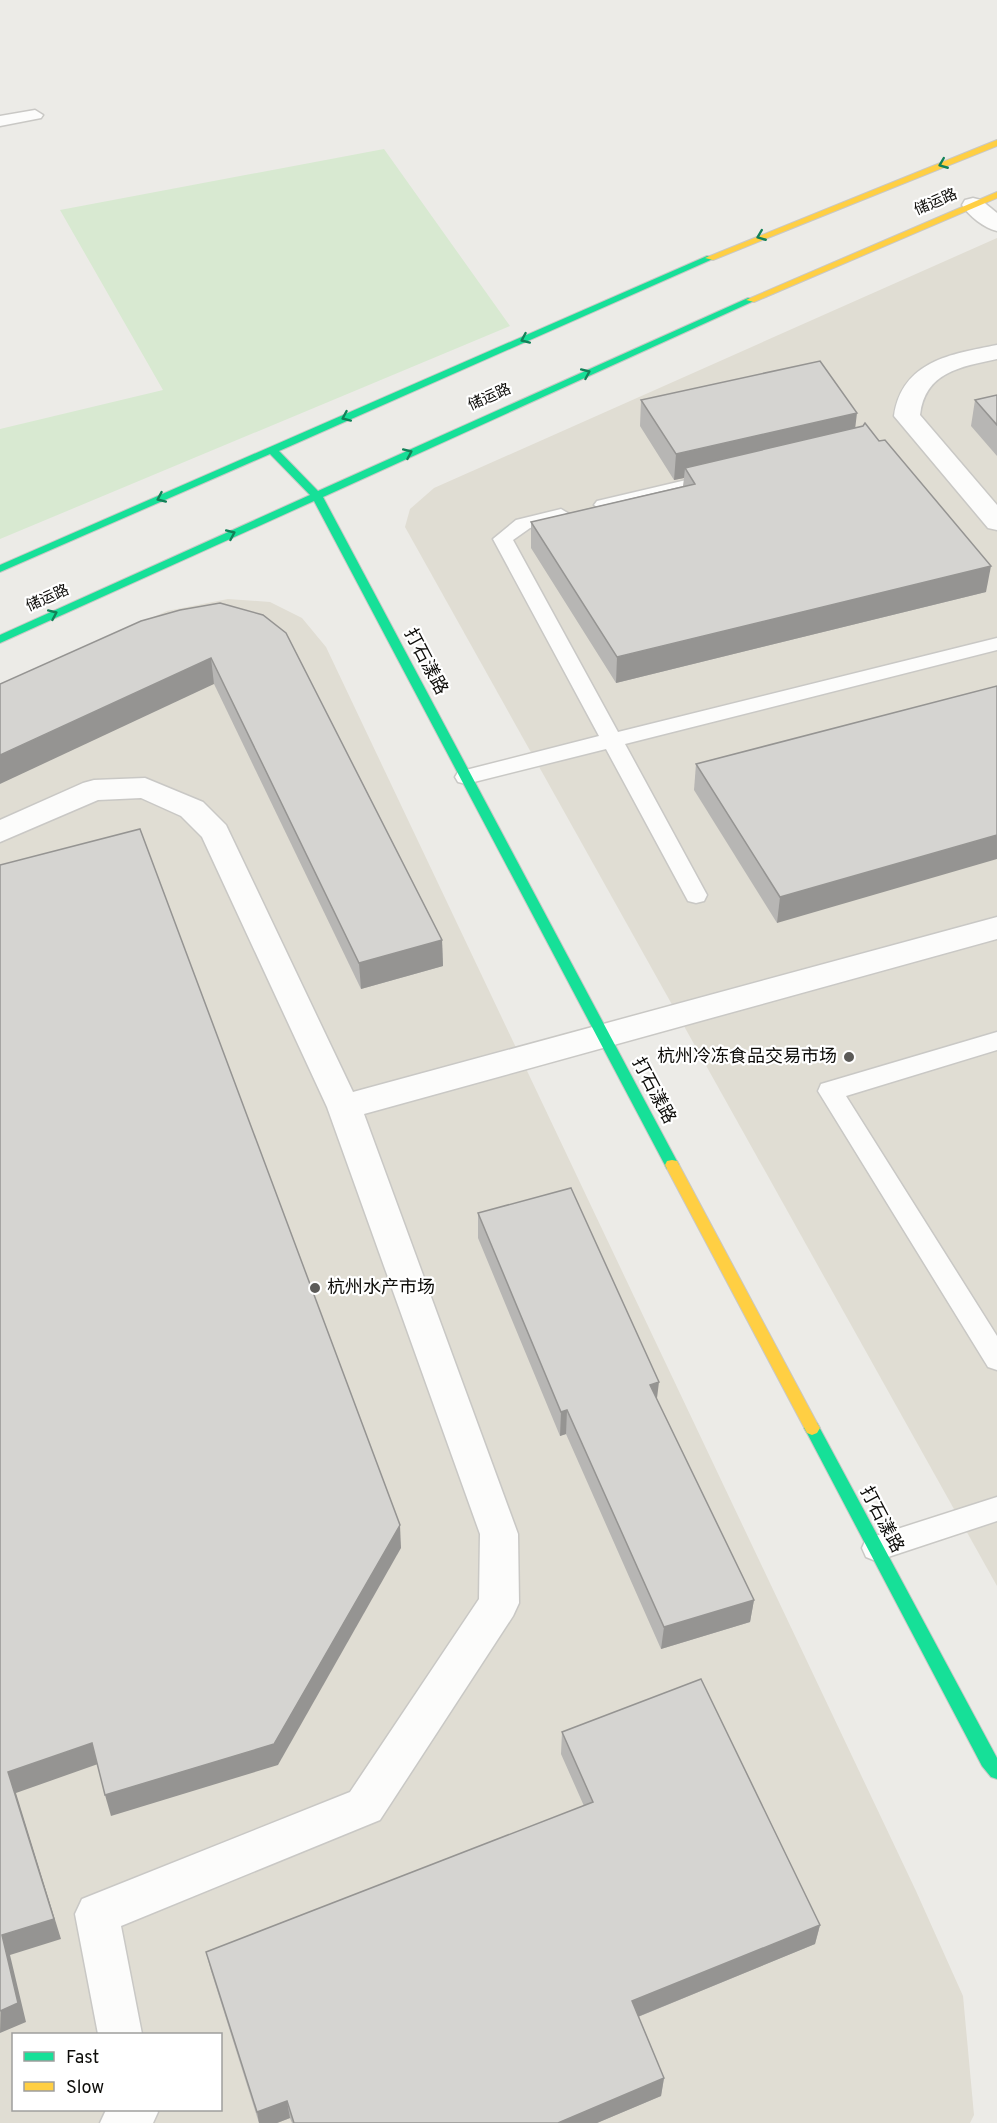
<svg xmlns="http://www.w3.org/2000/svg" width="997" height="2123" font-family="Overpass,'Noto Sans SC',sans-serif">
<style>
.built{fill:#e0ddd3;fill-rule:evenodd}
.green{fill:#d8e9d1}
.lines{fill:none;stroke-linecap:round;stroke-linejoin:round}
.lane-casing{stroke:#c9c8c5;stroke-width:3}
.street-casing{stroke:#c9c8c5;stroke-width:3}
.fast-casing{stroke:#c9c8c5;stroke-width:2}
.slow-casing{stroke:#c9c8c5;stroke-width:2}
.lane{fill:#fcfcfb;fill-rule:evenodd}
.street{fill:#fcfcfb;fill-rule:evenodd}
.fast{fill:#16e098;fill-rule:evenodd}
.slow{fill:#ffcf43;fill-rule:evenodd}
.wall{fill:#b7b6b4}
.shaded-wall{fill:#959492}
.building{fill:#d5d4d1;stroke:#959492;stroke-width:1.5}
.oneway{stroke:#128158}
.poi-dot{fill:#5b5a57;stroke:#fff;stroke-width:2}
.labels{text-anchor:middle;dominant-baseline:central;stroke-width:4.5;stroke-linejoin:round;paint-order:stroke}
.far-street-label{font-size:15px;fill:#0d0c09;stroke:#fff}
.street-label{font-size:18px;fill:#0d0c09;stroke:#fff}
.poi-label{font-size:18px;fill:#0d0c09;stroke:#fff;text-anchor:end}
</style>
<rect width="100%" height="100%" fill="#ecebe7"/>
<g class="built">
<polygon points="997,238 997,1586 405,527 410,509 434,488"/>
<path d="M228,599L270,602L302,618L326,647L916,1891L963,1996L974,2115L970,2123H0V685L167,611ZM14,2034H220V2110H14Z"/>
</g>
<polygon class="green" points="384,149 510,326 0,539 0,429 163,390 60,210"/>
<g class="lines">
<g class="lane-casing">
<g id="lane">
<polygon points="35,110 43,115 41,118 0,126 0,116"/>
<polygon points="716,473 723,475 725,479 723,483 604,511 594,505 597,501"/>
<polygon points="561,509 571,515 568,519 530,528 513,540 618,732 997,638 997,650 625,744 707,895 704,901 696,903 688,901 606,749 466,784 458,782 455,777 458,772 599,736 493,539 516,520"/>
<polygon points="997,1032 997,1050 846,1096 997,1336 997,1370 988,1367 818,1091 821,1084"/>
<polygon points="997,1497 997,1521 876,1561 866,1557 862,1548 866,1539"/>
</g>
</g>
<g class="street-casing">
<g id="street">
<path d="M973,198L981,200L997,213V231C984,228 969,216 962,205L965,200Z"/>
<path d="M997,345V359C960,367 925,372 920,415L997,505V530L988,528L894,416C902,361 951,354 997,345Z"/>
<polygon points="145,778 203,802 226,825 353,1092 997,917 997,939 364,1114 518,1534 519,1603 513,1616 380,1820 121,1926 142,2034 98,2034 75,1914 82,1899 350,1792 479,1599 480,1534 327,1107 202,837 181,816 141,798 98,800 0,842 0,820 83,783 94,780"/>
<polygon points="106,2110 157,2110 158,2112 153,2123 100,2123"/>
</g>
</g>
<g class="fast-casing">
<g id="fast">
<polygon points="707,256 715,258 279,451 318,491 748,298 756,300 323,497 679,1165 677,1169 667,1169 314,501 0,643 0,635 310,495 270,454 0,572 0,565"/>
<polygon points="812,1421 817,1423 997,1758 997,1779 991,1777 982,1766 807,1433 804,1428 807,1423"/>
</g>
</g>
<g class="slow-casing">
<g id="slow">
<polygon points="997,140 997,146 713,260 705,258"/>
<polygon points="997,192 997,198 754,302 746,300"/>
<polygon points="672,1160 677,1161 817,1423 820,1428 817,1433 812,1435 807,1433 665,1165 667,1161"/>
</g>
</g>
<use href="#lane" class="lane"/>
<use href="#street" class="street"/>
<use href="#fast" class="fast"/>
<use href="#slow" class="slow"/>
</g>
<g class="wall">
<polygon points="997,395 997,456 971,426 975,400"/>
<polygon points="641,400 855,428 986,592 616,683 531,548 531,522 683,486 684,478 674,480 640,426"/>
<polygon points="180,610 442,940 443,966 361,989 214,684"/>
<polygon points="997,686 777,923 694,790 696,764"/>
<polygon points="478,1213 657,1400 754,1600 750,1622 661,1649 566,1434 560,1436 478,1238"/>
<polygon points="562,1732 820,1925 815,1944 638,2017 664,2078 661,2096 597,2123 292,2123 290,2118 277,2123 259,2123 211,1971 206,1952 584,1806 561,1754"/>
</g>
<g class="shaded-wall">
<polygon points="857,413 854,438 685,468 684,478 674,480 676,454"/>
<polygon points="991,566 986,592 616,683 617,657"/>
<polygon points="211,658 214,684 0,784 0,755"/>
<polygon points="997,835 997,859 777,923 780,897"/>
<polygon points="442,940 443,966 361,989 359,963"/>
<polygon points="659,1382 656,1406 650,1385"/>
<polygon points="567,1410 566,1434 560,1436 561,1412"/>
<polygon points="400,1525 401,1548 278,1765 111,1816 105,1795"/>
<polygon points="754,1600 750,1622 661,1649 664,1627"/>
<polygon points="92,1743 98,1764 16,1793 61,1939 10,1955 26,2022 0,2033 2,1935 8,1772"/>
<polygon points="820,1925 815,1944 630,2020 632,2001"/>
<polygon points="664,2078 661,2096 597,2123 558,2123"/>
<polygon points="287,2101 290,2118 277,2123 259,2123 257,2112"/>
</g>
<g class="building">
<polygon points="820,361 857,413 676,454 641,400"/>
<polygon points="997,395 997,425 975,400"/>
<polygon points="865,423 879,441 885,440 991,566 617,657 531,522 695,484 685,468 863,426"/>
<polygon points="220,603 263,615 286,633 442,940 359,963 211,658 0,755 0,684 141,621 180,610"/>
<polygon points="997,686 997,835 780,897 696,764"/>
<polygon points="140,829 400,1525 274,1744 105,1795 92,1743 8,1772 54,1919 2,1935 18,2003 0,2011 0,865"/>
<polygon points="571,1188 659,1382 650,1385 754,1600 664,1627 567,1410 561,1412 478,1213"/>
<polygon points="701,1679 820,1925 632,2001 664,2078 558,2123 294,2123 287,2101 257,2112 206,1952 593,1802 562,1732"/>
</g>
<defs><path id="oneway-chevron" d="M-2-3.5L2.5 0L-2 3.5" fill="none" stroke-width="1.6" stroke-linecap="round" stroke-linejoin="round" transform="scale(1.5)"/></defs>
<g class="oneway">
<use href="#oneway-chevron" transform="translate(943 164) rotate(158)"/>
<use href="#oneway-chevron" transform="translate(761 236) rotate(158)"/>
<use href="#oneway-chevron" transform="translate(525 339) rotate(156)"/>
<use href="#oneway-chevron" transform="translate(586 373) rotate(-24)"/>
<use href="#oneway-chevron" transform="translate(346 417) rotate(156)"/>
<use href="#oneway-chevron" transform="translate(408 453) rotate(-24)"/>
<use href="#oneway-chevron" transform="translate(161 498) rotate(156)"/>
<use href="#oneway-chevron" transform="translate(231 534) rotate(-24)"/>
<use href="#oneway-chevron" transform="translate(53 614) rotate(-24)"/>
</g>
<g class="poi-dot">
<circle cx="849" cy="1057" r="6"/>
<circle cx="315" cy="1288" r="6"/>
</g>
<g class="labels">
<g class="far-street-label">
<text transform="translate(936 203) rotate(-23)">储运路</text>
<text transform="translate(490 398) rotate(-24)">储运路</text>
<text transform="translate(48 599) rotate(-24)">储运路</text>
</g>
<g class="street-label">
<text transform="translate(425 662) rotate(62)">打石漾路</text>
<text transform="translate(653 1091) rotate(62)">打石漾路</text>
<text transform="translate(881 1520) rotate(62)">打石漾路</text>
</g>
<g class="poi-label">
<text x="837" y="1057">杭州冷冻食品交易市场</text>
<text x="327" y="1288" text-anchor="start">杭州水产市场</text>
</g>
</g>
<rect x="12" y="2033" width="210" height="78" fill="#ffffff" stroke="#9e9e9d" stroke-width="1.5"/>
<rect x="24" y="2052" width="30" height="9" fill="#16e098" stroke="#9e9e9d" stroke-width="1.5"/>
<text x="66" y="2063" font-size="18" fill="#0d0c09">Fast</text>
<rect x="24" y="2082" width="30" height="9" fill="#ffcf43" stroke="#9e9e9d" stroke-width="1.5"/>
<text x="66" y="2093" font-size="18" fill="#0d0c09">Slow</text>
</svg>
